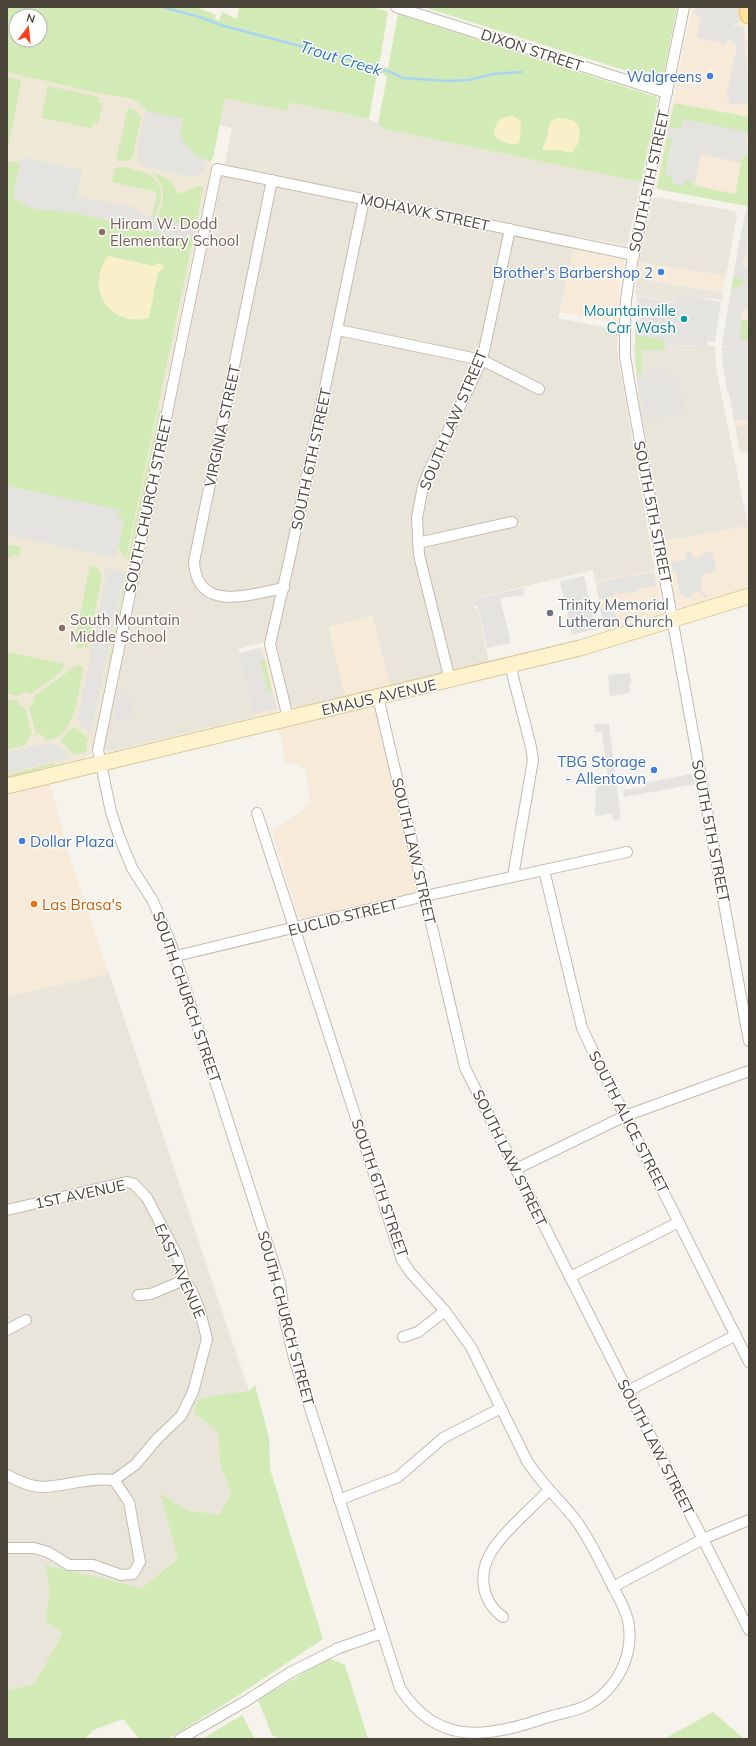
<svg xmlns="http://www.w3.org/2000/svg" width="756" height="1746" font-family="Mulish,sans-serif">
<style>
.residential{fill:#eae5da}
.commercial{fill:#f7ead8}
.education{fill:#efe8d6}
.green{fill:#d2eab5;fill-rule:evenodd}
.sand{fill:#f9efc9}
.parking{fill:#e5e3e0}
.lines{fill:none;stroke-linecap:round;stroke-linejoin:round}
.stream{stroke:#a9d4f2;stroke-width:2.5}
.minor-casing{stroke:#c2bbae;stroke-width:12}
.secondary-casing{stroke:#d6c79b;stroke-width:17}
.primary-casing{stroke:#e6c16a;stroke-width:19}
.minor{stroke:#fff;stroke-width:10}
.secondary{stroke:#fff3cd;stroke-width:15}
.primary{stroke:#ffe39c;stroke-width:17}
.shop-dot{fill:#3f7fe0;stroke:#fff;stroke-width:1.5}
.education-dot{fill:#8d6e63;stroke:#fff;stroke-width:1.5}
.culture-dot{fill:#0f9aa8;stroke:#fff;stroke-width:1.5}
.worship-dot{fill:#6b7280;stroke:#fff;stroke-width:1.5}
.food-dot{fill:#e8710a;stroke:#fff;stroke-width:1.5}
.labels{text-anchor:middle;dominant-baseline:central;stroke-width:3;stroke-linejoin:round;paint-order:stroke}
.street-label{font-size:15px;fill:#4b4439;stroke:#fff}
.shop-label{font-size:15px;fill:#366cbe;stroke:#fff;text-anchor:end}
.education-label{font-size:15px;fill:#785e54;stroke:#fff;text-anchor:start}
.culture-label{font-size:15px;fill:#0d838f;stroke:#fff;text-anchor:end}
.worship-label{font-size:15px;fill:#5b616d;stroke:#fff;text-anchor:start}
.food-label{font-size:15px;fill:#c56008;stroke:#fff;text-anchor:start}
.water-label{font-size:16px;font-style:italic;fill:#2e7ab2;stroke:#fff}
</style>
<rect width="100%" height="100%" fill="#f6f3ec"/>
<g class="residential">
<polygon points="225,97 287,111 289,104 293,103 369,119 378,123 384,129 641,182 627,246 577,236 558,318 613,329 618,332 617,346 620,369 655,571 595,581 593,570 472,599 475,609 478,609 489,662 390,685 372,615 329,627 345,696 295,708 290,706 277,645 266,642 238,649 255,717 107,752 104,749 232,128 220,125"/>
<polygon points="655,197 735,211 737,214 726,276 639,262 652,200"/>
<polygon points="637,278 723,293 722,300 707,298 677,301 674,302 635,295"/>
<polygon points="633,345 715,346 716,368 748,526 665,541 639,400"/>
<polygon points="749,424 749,451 740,452 735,427"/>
<polygon points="109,973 249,1391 217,1395 197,1400 194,1413 218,1432 220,1464 231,1493 220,1514 188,1511 161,1493 178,1557 142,1588 45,1565 50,1592 45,1621 63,1633 34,1684 7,1690 7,997"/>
</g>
<g class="commercial">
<polygon points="692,7 741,7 749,52 749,424 735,427 723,365 722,349 741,233 747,206 655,188"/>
<polygon points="574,248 625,260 619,286 617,319 615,323 560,312"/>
<polygon points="639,262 726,276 723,293 637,278"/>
<polygon points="748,526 749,533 749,587 683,608 679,607 676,605 665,541"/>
<polygon points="655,571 663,613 608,631 604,629 595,581"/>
<polygon points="372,615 390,685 345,696 329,627"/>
<polygon points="263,647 266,650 280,709 277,712 255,717 239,653"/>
<polygon points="372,705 376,709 418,890 414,893 303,919 300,918 298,916 272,832 311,804 304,768 298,764 286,764 278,727"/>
<polygon points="50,781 69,855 109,973 7,997 7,793"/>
</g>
<polygon class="education" points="7,45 225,97 91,753 85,758 7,778"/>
<g class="green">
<path d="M7,7H196L216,15L215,19L219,20L222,12L237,19L239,7H373L388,12L379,66L388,68L398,14L656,97L658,99L641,182L384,129L378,123L387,77L382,73H377L369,119L293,103L289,104L287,111L225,98L213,158L210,161C196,158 180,147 180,131C180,127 182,123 183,119L145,111L146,109L133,99L129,98L98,93L7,72ZM16,16H40V40H16Z"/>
<polygon points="423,7 677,7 664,73 656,80"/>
<polygon points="7,77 20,80 21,84 7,153"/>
<polygon points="48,86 99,97 98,102 103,103 98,123 93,124 92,128 41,118"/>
<polygon points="674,103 749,117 749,137 747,136 747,133 683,120 680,130 669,127"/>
<polygon points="128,108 136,111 141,117 132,158 126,161 116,160"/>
<polygon points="667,137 678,140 672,140 665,175 672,176 672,183 685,180 695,183 694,185 696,186 735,194 743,155 749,154 749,207 747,208 747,206 657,189"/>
<polygon points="7,161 20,163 13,199 21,201 26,206 40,210 42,209 72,212 180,238 194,235 126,558 118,548 124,520 118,517 120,510 7,486"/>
<path d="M118,166C138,170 166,173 160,201C158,207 158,213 154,218L147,215L152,216L157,192L112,182L115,168H118Z"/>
<path d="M151,172C164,177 173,179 178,194L199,186L203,188L195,228L156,219C160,215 160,209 162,204C165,191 162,181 151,172Z"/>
<polygon points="733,277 749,281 749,282 742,281 740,288 733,287 738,291 731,291"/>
<polygon points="741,320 747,320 749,341 741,340 740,336"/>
<polygon points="635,334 664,340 665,350 641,350 642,375 637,375"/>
<polygon points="159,410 161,411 130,561 127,561"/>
<polygon points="7,544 21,547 19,556 12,555 12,557 9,556 7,564"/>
<polygon points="90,566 97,567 102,576 88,647 85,646 79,649 76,649 79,634 76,633"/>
<polygon points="126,574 127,574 105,681 104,681"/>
<polygon points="7,652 64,664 62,671 31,694 25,692 18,696 7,693"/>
<polygon points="265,660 272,691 268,692 260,662"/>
<path d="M77,665L83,667C79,688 76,740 46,740L42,735L36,734L29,707L33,703H35L33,697Z"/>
<polygon points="7,699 17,701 20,706 25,708 32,735 28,738 26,745 7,750"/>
<polygon points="75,726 88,739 86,752 74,755 60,740"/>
<polygon points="53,763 54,765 7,778 7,775"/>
<polygon points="255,1385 269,1437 270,1469 323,1639 239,1695 168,1739 139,1739 123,1719 93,1730 85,1739 7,1739 7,1690 34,1684 63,1633 45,1621 50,1592 45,1565 142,1588 178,1558 160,1493 188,1511 220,1514 231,1493 220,1464 218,1432 194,1413 197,1400 217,1395 249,1391"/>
<polygon points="329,1658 345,1665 368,1739 280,1739 272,1735 258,1700"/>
<polygon points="713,1712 743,1738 749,1739 664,1739"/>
<polygon points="242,1715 255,1739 202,1739"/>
</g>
<g class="sand">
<path d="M513,116L517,118L521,123L520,139L518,143C511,146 499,141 494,135C494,123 500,117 513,116Z"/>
<path d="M556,118C563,118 571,118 576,123C583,131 579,147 571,153L557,150H543V146C551,137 544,123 556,118Z"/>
<path d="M108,256L154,266L159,263L164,266L163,269L158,272L149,318C110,328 84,288 108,256Z"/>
</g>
<g class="parking">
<polygon points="695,7 737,7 740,22 734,23 734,26 743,27 745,53 749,79 749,104 729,104 730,100 726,97 737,47 729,38 727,38 726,44 697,38 701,16 694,14"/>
<polygon points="145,111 183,119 180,133 185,144 197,157 205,160 203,172 199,173 196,178 144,166 141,164 137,151"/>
<polygon points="683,119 747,132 745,142 749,143 749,154 743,154 741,163 701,154 695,183 685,180 684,186 672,183 672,176 665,175 672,140 678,140 667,137 669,127 680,129"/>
<polygon points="21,157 82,170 77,196 138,208 137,213 195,228 194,235 180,238 72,212 34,209 33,207 26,206 21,201 13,199"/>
<polygon points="749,207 749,243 747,243 747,246 746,247 747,258 744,257 743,265 749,266 749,281 733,277 741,233 747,208"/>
<polygon points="742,281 749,282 749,307 743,309 740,336 742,340 749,341 749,419 734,421 731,400 727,389 723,365 722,349 722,347 729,347 722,345 731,291 735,291 732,290 733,287 740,288"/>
<polygon points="678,295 721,302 715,342 708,341 707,343 708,348 696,349 695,345 664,345 663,340 635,334 635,321 640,321 642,310 636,308 637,296 675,303 677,301"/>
<polygon points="647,369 666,369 666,375 670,378 677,377 686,414 649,420 647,413 644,413 637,375 646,374"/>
<polygon points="7,486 120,510 118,517 124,520 116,558 7,535"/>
<polygon points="712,551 717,571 701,575 702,586 701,589 708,597 705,598 699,591 695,592 690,598 680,595 676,572 673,572 671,562 686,559 687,552 692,552 693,558 704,556 703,553"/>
<polygon points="103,567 123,572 124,575 91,733 81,727 78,716 106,575"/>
<polygon points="654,572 656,586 638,589 638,591 620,594 620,593 614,593 614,596 599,599 596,582"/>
<polygon points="584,576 596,629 572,635 560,581"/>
<polygon points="524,588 525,595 500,598 511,643 487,648 478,606 474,606 473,599"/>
<polygon points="614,606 616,619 619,619 618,624 604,629 600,609"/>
<polygon points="261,648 265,660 260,662 268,692 272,691 277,709 254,714 239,653"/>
<polygon points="630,673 631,683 629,685 630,693 610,696 608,675"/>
<polygon points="119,690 129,693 133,712 136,716 117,720 114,716"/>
<polygon points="609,723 621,819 613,820 612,813 596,816 594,808 596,805 595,790 608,778 602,732 596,732 594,725"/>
<polygon points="47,744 54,744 60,747 64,750 68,757 57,760 55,759 53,761 7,773 7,752"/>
<polygon points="692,774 695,784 624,797 623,790 644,787 644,783"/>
</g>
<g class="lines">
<polyline class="stream" points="163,7 199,17 224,26 342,57 390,72 403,78 448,81 469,80 493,74 521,72"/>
<g class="minor-casing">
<g id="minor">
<polyline points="396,7 667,93"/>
<polyline points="684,7 630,273 626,300 625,326 625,356 629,381 749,1041"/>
<path d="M272,180L194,562C197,614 251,594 284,588"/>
<polyline points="338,330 482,360 539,389"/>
<polyline points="418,543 512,522"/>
<polyline points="510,665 531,747 533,760 513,876"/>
<polyline points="450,680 419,555 417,518 423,486 429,471 482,360 510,229"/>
<polyline points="378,697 465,1068 570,1277 749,1630"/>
<polyline points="288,718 270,644 290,557 364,199"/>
<path d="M257,813L402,1260L410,1272L445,1311L471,1347L527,1461C540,1482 559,1499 575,1519C589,1538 599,1559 609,1579C616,1593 624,1605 628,1620C635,1655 617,1690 586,1706C576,1711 557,1714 545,1718C487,1738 437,1746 400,1688L294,1358L285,1320L280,1283L171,944L153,901L132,868L119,836L111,812L98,750L217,169L634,255"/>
<polyline points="544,870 582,1028 602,1070 749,1362"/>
<polyline points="176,956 425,896 627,852"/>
<polyline points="516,1169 625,1116 749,1071"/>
<polyline points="7,1210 118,1184 127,1182 134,1184 147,1198 178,1257 184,1280 192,1291 200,1311 207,1339 193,1392 181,1416 157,1439 135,1465 114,1480"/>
<polyline points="570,1277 679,1222"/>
<polyline points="138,1295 151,1294 184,1280"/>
<polyline points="7,1330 26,1320"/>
<polyline points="403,1337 418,1332 445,1311"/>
<polyline points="628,1391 736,1335"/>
<path d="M7,1475C18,1481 30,1487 43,1487C67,1486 90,1477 114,1480"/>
<polyline points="339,1500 398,1477 443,1438 501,1408"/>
<polyline points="7,1548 34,1548 48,1552 69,1565 93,1565 121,1575 133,1574 140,1562 129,1502 114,1480"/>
<polyline points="613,1587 703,1539 749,1520"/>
<path d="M503,1617C482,1602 478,1576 490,1554C501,1534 533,1507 549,1490"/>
<polyline points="336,1649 382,1633"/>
<polyline points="180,1739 246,1701 291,1672 335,1650"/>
</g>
</g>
<g class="secondary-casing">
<polyline id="secondary" points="7,786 580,648 749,596"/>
</g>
<g class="primary-casing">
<polyline id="primary" points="748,7 749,15"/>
</g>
<use href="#minor" class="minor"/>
<use href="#secondary" class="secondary"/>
<use href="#primary" class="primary"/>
</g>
<g class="shop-dot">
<circle cx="710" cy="76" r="4"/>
<circle cx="661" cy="272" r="4"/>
<circle cx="654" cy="770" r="4"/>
<circle cx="22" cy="841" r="4"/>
</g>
<g class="education-dot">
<circle cx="102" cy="232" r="4"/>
<circle cx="62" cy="628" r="4"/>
</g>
<circle class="culture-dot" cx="684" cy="319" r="4"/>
<circle class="worship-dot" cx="550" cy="613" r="4"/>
<circle class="food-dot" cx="34" cy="904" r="4"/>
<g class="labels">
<g class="street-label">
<text transform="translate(532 50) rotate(18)">DIXON STREET</text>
<text transform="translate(649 181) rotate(-78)">SOUTH 5TH STREET</text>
<text transform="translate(425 212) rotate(12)">MOHAWK STREET</text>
<text transform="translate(453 420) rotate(-67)">SOUTH LAW STREET</text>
<text transform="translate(222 426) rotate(-78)">VIRGINIA STREET</text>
<text transform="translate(311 459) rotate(-78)">SOUTH 6TH STREET</text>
<text transform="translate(148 504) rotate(-78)">SOUTH CHURCH STREET</text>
<text transform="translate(653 512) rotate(79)">SOUTH 5TH STREET</text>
<text transform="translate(379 697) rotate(-13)">EMAUS AVENUE</text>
<text transform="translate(711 831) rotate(79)">SOUTH 5TH STREET</text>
<text transform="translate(414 851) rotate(77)">SOUTH LAW STREET</text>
<text transform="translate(343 917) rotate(-14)">EUCLID STREET</text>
<text transform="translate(187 997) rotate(71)">SOUTH CHURCH STREET</text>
<text transform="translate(629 1122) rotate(63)">SOUTH ALICE STREET</text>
<text transform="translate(510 1158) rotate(64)">SOUTH LAW STREET</text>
<text transform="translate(380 1188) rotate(71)">SOUTH 6TH STREET</text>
<text transform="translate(80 1194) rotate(-12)">1ST AVENUE</text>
<text transform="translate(180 1271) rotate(66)">EAST AVENUE</text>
<text transform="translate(286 1318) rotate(75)">SOUTH CHURCH STREET</text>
<text transform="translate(656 1447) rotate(63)">SOUTH LAW STREET</text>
</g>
<g class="shop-label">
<text x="702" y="76">Walgreens</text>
<text x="653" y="272">Brother's Barbershop 2</text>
<text x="646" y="761">TBG Storage<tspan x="646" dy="17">- Allentown</tspan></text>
<text x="30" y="841" text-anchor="start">Dollar Plaza</text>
</g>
<g class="education-label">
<text x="110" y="223">Hiram W. Dodd<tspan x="110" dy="17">Elementary School</tspan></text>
<text x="70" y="619">South Mountain<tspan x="70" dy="17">Middle School</tspan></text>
</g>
<g class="culture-label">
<text x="676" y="310">Mountainville<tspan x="676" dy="17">Car Wash</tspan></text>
</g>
<g class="worship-label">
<text x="558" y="604">Trinity Memorial<tspan x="558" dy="17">Lutheran Church</tspan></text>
</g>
<g class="food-label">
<text x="42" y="904">Las Brasa's</text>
</g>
<g class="water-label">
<text transform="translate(341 58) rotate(17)">Trout Creek</text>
</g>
</g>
<rect width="756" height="1746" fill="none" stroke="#4b4439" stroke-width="16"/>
<g transform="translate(28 28) rotate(16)"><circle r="19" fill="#ffffff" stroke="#b7b4b0"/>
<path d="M0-3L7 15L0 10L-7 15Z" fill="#fc3f1d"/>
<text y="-6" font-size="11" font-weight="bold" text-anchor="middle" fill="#4b4439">N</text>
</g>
</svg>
